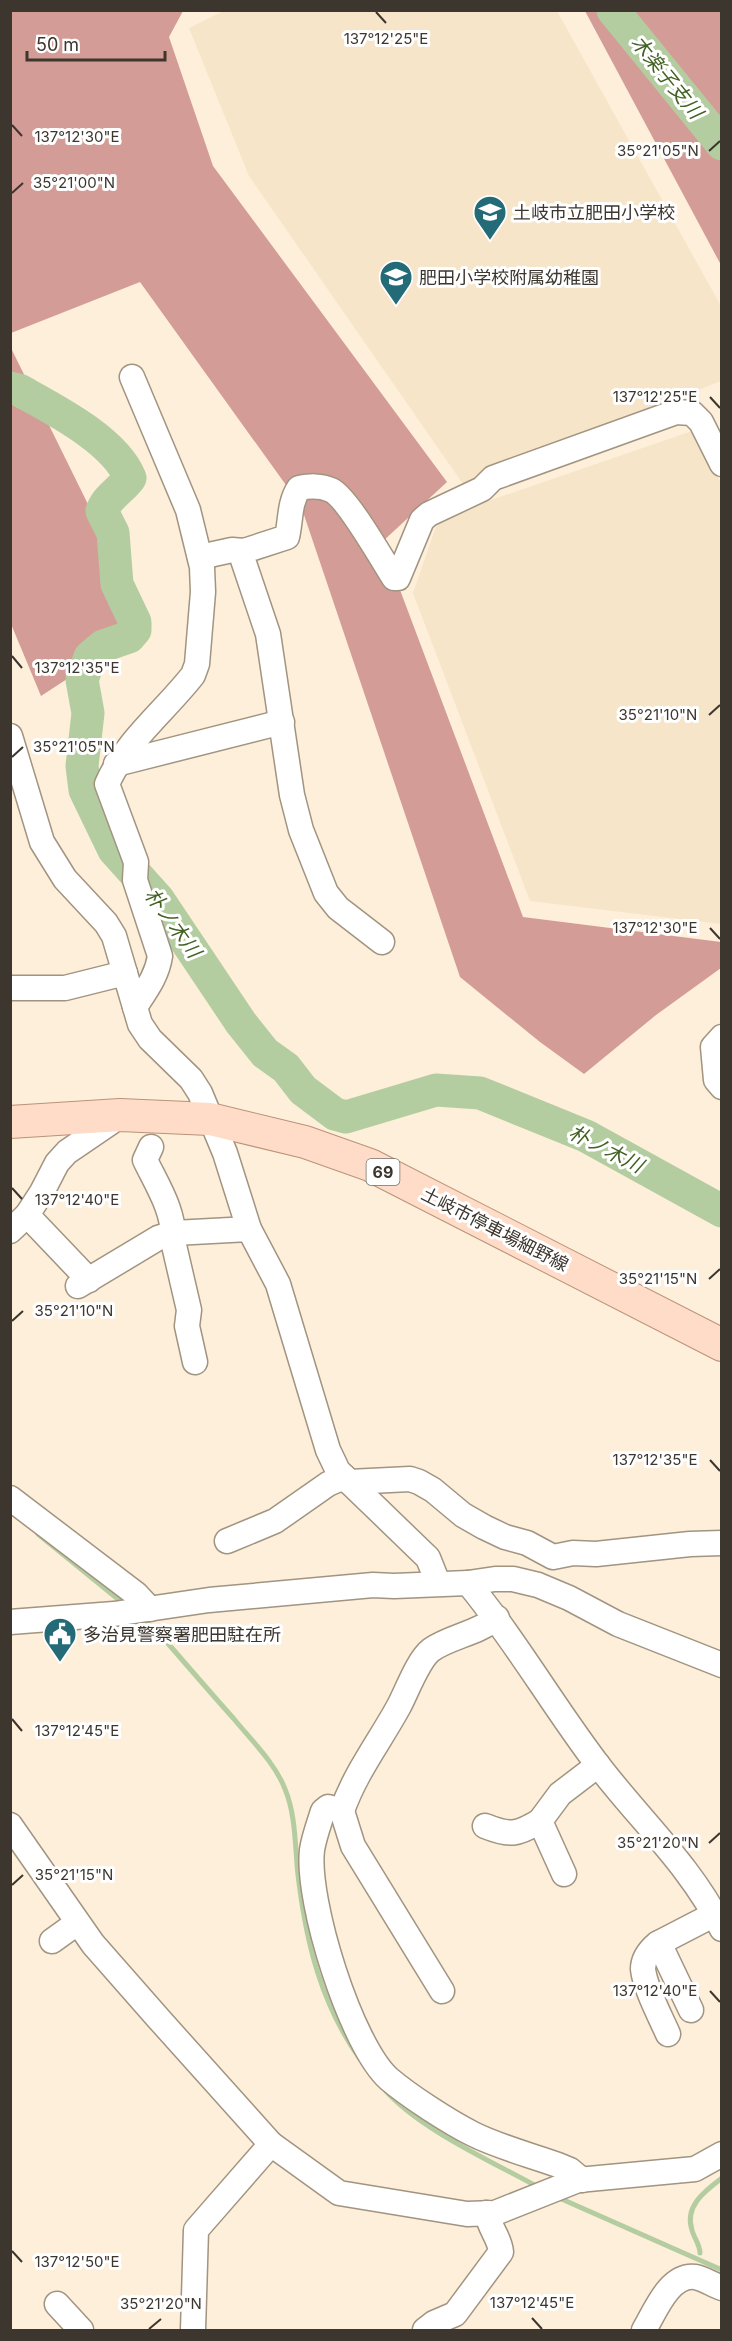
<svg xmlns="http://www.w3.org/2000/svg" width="732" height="2341" font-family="Inter,'Noto Sans JP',sans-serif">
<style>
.built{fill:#f7e5c9}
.forest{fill:#d49c96}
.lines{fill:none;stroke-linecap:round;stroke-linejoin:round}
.stream{stroke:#b4cda0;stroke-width:5}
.river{stroke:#b4cda0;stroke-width:33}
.minor-casing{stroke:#a19480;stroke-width:27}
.major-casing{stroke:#bb9279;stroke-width:34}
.minor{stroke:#fff;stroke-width:24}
.major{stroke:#ffdcc7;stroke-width:32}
.ticks{fill:none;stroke:#3c362e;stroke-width:2}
.labels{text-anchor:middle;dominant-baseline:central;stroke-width:6;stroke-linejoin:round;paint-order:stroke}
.shield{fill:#fff;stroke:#76726d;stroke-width:1.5}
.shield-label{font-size:16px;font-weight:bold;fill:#3c362e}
.poi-label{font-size:18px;fill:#3c362e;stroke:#fff;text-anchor:start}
.street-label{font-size:18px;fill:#3c362e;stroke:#fff}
.water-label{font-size:20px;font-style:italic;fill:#426223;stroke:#fff}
.ticks-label{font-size:15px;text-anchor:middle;fill:#3c362e;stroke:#fff;stroke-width:6;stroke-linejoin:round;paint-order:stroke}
</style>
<rect width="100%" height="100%" fill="#fdefda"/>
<g class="built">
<polygon points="226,10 557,11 721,306 721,381 463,484 249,176 189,28"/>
<polygon points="695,430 722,486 721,924 530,901 413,593 439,518"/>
</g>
<g class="forest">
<polygon points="11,11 183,11 169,37 213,166 447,482 382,542 523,917 721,942 721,968 656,1015 584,1074 540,1042 460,977 301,506 140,282 11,333"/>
<polygon points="585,11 721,11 721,265"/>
<polygon points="10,346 148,626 41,696 11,624"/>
</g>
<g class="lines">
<g class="stream">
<polyline points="38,1534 124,1604"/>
<path d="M140,1618L159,1633C184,1662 209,1691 234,1719C252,1741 275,1763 285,1789C296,1815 295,1848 298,1875C306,1942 321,2004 360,2059"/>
<path d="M385,2090C421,2130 491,2161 538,2187"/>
<polyline points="557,2197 722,2270"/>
<path d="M700,2253C700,2245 694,2238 692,2230C684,2206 705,2191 722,2178"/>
</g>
<g class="river">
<polyline points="613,10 722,144"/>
<path d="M10,388L19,390C53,409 115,440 130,478C121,490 107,497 102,511L113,533L117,584L135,622V630L129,637L103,646L90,657L82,680L88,713L82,766L85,790L114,850L158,899L241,1023L265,1053L286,1068L303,1090L335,1114L346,1117L436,1090L480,1093L586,1136L722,1211"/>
</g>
<g class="minor-casing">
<g id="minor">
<path d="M132,377L188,510L202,567L203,592L197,664L193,675C164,712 126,741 107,784L136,862L135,880L160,956C157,976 146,990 135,1007"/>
<polyline points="200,557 232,550 244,551"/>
<polyline points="10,736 42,842 65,879 106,923 114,936 140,1024 150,1039 191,1079 200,1093 225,1153 249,1229 278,1284 328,1450 338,1471 428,1558 438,1583"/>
<polyline points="116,764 282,722"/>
<path d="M382,942L338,908L326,893L301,830L292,795L268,634L243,560L244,551L287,537C291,520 289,503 299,488C310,486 320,485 331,490C347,497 383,561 394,578H398L422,520L429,514L482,489L493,478L676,412L692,413L701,422L722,464"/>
<polyline points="10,988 65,988 125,973"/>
<polyline points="722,1037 713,1047 716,1080 722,1087"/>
<path d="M151,1147L145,1160C157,1185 175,1212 173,1241L189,1310L187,1326L195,1362"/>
<polyline points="27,1215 89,1280"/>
<polyline points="10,1231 27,1215 42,1192 57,1163 67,1152 111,1122 115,1115"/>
<polyline points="78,1286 158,1238 174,1233 249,1229"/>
<polyline points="349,1482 410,1479 419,1482 433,1490 463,1515 484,1527 505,1537 527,1543 553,1557 573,1553 596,1554 690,1544 722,1543"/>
<polyline points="10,1498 136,1594 150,1609"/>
<polyline points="227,1541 275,1521 328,1484 344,1477"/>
<path d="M468,1583C516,1641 553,1706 598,1765C639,1819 692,1867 722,1929"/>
<path d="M497,1618C476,1634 449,1637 431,1650C418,1660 407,1691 399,1706C380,1741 355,1773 342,1811L328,1807L323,1811C319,1824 314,1837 312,1850C306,1901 351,2045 389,2079C409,2096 449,2122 473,2134C499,2147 530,2155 558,2165L570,2170L582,2180"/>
<polyline points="10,1622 114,1614 209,1600 373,1585 394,1586 468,1583 495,1579 513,1579 538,1585 569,1598 618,1624 722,1665"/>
<polyline points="342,1811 353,1846 442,1991"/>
<polyline points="10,1825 93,1944 158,2018 271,2144 339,2193 467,2214 495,2213 578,2180 695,2169 722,2154"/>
<path d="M485,1826C510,1836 517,1835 540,1821"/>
<polyline points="564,1874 540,1821 560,1794 598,1765"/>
<polyline points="52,1941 77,1923"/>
<polyline points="659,1943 691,2010"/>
<path d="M668,2034C660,2016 645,1988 643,1969C643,1959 650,1950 657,1944L715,1914"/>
<polyline points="57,2304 81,2330"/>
<polyline points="193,2330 196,2230 271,2144"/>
<path d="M425,2330L434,2323L455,2314L501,2252C500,2238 489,2228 487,2213"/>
<path d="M644,2330C655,2312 669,2274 695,2277C703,2278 713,2285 722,2288"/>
</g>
</g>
<g class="major-casing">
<polyline id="major" points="10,1122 120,1115 210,1119 305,1142 370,1165 722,1345"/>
</g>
<use href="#minor" class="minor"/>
<use href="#major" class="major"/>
</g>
<path class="ticks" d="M376,12L386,23M12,125L22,136M709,151L720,141M12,193L23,183M710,397L720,408M12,656L22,668M709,715L720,705M12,757L23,747M710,928L720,939M12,1188L22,1199M709,1279L720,1269M12,1321L23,1311M710,1460L720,1471M12,1719L22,1731M709,1843L720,1833M12,1885L23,1875M710,1991L720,2002M12,2251L22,2262M532,2318L542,2329M149,2329L161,2319"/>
<defs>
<g id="school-pin" transform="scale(1.725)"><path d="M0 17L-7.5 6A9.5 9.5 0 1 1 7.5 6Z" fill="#246b78" stroke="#fff"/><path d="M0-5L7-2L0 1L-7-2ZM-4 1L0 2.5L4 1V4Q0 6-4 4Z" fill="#fff"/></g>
<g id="civic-pin" transform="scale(1.725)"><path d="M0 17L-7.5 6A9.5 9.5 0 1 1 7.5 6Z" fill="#246b78" stroke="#fff"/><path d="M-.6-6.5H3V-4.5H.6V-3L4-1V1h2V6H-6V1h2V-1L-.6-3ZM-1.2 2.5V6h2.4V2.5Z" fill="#fff"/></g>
</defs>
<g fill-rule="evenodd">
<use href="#school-pin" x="490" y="212"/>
<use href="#school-pin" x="396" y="277"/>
<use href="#civic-pin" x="60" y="1634"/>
</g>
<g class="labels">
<rect class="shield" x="366.5" y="1159" width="33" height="26" rx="4.5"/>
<g class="shield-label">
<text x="383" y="1172">69</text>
</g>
<g class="poi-label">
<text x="513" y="212">土岐市立肥田小学校</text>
<text x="419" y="277">肥田小学校附属幼稚園</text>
<text x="83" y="1634">多治見警察署肥田駐在所</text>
</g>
<g class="street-label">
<text transform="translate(495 1229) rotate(27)">土岐市停車場細野線</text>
</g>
<g class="water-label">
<text transform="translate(667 77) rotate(51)">木楽子支川</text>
<text transform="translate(173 923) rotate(54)">朴ノ木川</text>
<text transform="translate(606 1149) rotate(27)">朴ノ木川</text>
</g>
</g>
<g class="ticks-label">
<text x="386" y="44">137°12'25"E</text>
<text x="77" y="142">137°12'30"E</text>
<text x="658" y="156">35°21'05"N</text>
<text x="74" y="188">35°21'00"N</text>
<text x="655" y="402">137°12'25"E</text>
<text x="77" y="673">137°12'35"E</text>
<text x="658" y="720">35°21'10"N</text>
<text x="74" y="752">35°21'05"N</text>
<text x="655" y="933">137°12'30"E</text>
<text x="77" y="1205">137°12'40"E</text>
<text x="658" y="1284">35°21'15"N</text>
<text x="74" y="1316">35°21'10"N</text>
<text x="655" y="1465">137°12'35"E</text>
<text x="77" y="1736">137°12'45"E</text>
<text x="658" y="1848">35°21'20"N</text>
<text x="74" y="1880">35°21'15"N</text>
<text x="655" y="1996">137°12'40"E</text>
<text x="77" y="2267">137°12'50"E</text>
<text x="532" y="2308">137°12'45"E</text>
<text x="161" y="2309">35°21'20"N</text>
</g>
<rect width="732" height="2341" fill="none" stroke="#3c362e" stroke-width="24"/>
<path d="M27 51v9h138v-9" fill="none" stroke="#3c362e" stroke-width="3"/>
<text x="36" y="51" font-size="18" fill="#3c362e" stroke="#ffffff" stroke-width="4.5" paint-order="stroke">50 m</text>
</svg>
